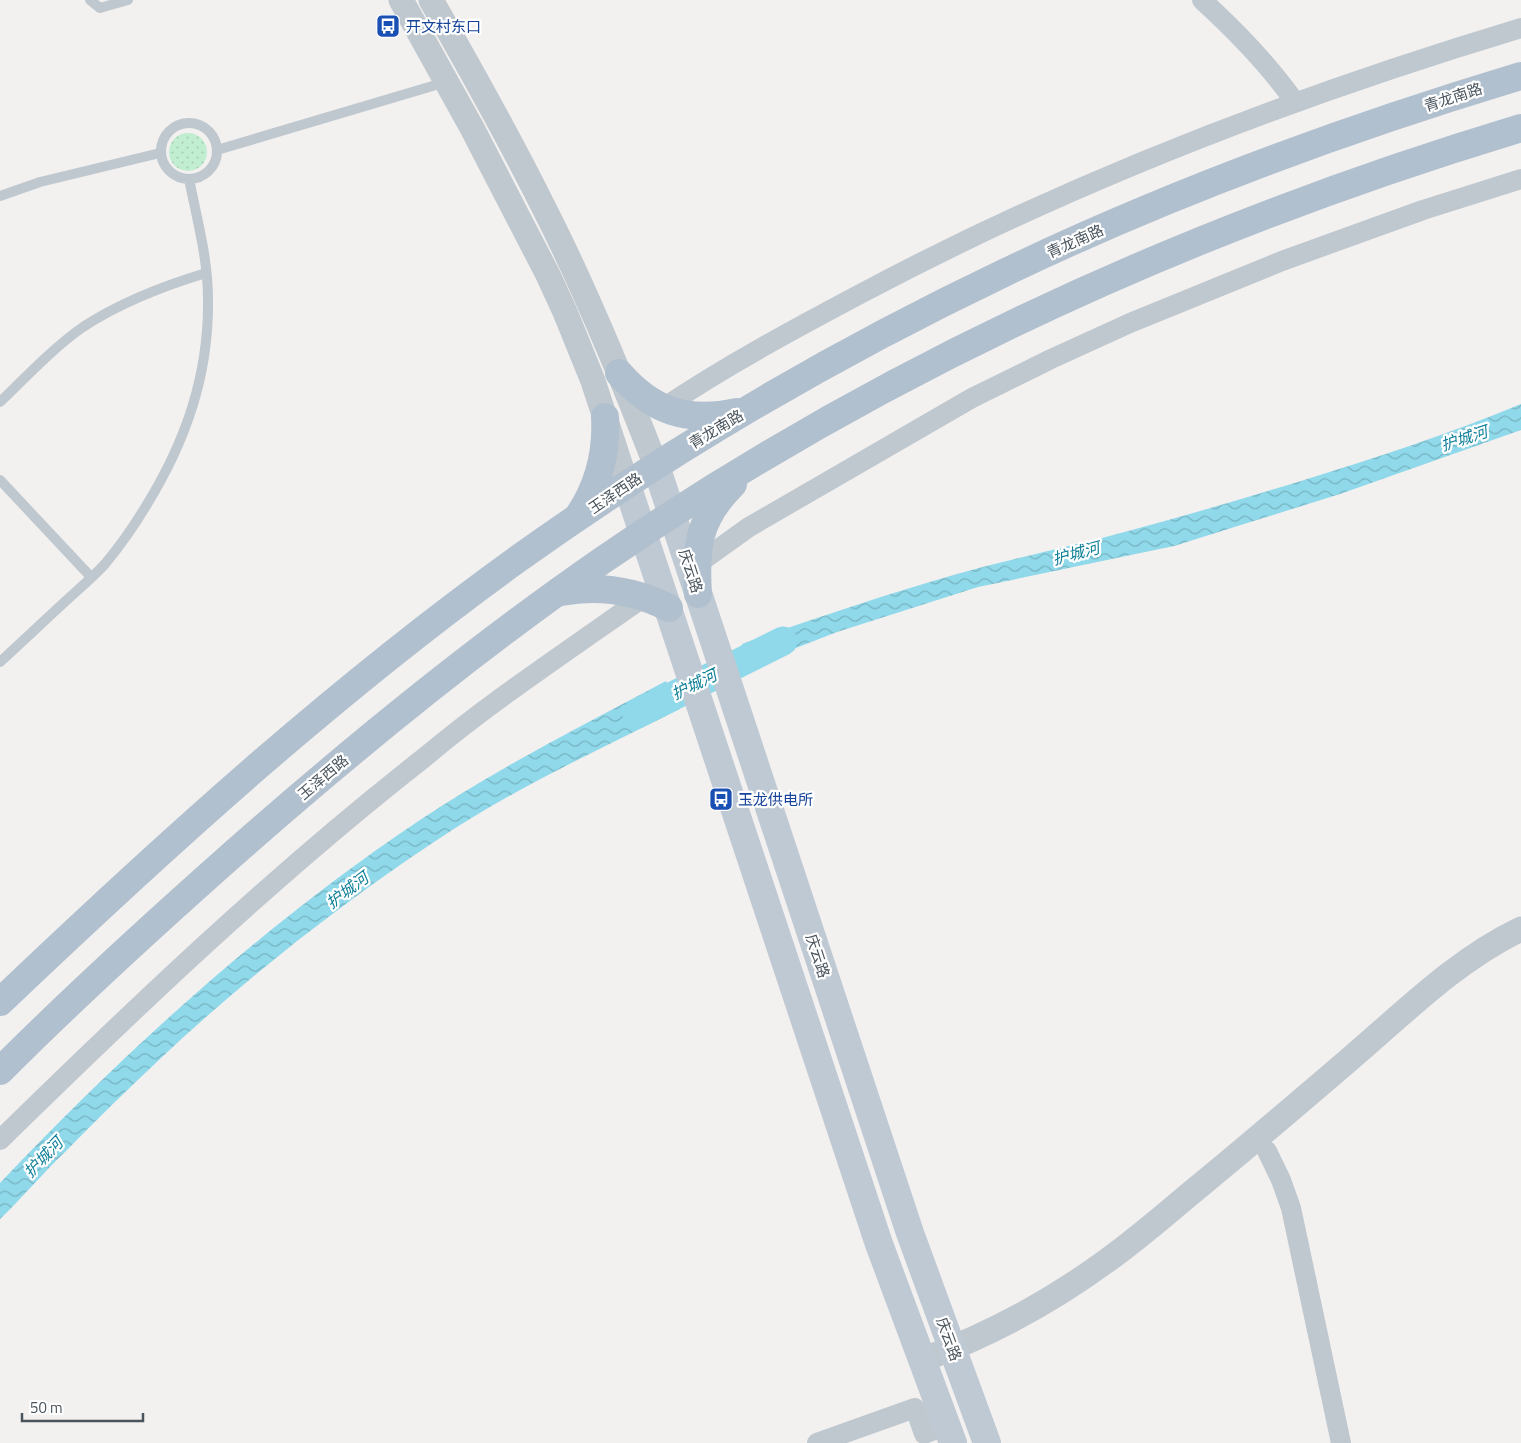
<svg xmlns="http://www.w3.org/2000/svg" width="1521" height="1443" font-family="'Titillium Web','Noto Sans SC',sans-serif">
<style>
.green{fill:url(#green-dots)}
.water{fill:url(#water-waves)}
.lines{fill:none;stroke-linecap:round;stroke-linejoin:round}
.river{stroke:#8fd9ea;stroke-width:29}
.service{stroke:#bfc8ce;stroke-width:10}
.minor{stroke:#bfc8ce;stroke-width:20}
.tertiary{stroke:#bfc8ce;stroke-width:25}
.secondary{stroke:#bfc9d3;stroke-width:28}
.primary{stroke:#b1c0ce;stroke-width:28}
.labels{text-anchor:middle;dominant-baseline:central;stroke-width:4.5;stroke-linejoin:round;paint-order:stroke}
.transit-label{font-size:15px;fill:#164399;stroke:#fff;text-anchor:start}
.street-label{font-size:15px;fill:#49545d;stroke:#fff}
.water-label{font-size:16px;font-style:italic;fill:#108099;stroke:#fff}
</style>
<defs>
<pattern id="green-dots" width="8" height="8" patternUnits="userSpaceOnUse" patternTransform="scale(1.25)"><rect width="8" height="8" fill="#c1eed1"/><path d="M2 2h.1M6 6h.1" fill="none" stroke="#a7ceb6" stroke-width="1.8" stroke-linecap="round"/></pattern>
<pattern id="water-waves" width="16" height="10" patternUnits="userSpaceOnUse" patternTransform="scale(1.25)"><rect width="16" height="10" fill="#8fd9ea"/><path d="M0 5q4-4 8 0t8 0" fill="none" stroke="#77b3c1"/></pattern>
</defs>
<rect width="100%" height="100%" fill="#f3f0f0"/>
<circle class="green" cx="188" cy="152" r="19"/>
<g class="water">
<path d="M1521,404V430L1340,494L1174,546L978,587L837,632L750,666L742,644C813,619 884,595 957,574C1015,558 1073,546 1132,530C1188,515 1245,498 1301,481C1375,458 1449,434 1521,404Z"/>
<path d="M666,681L680,709C596,751 511,790 434,842C338,906 245,979 161,1058C129,1088 97,1119 66,1151C43,1173 23,1197 0,1219V1183C127,1049 266,923 420,820C498,768 583,725 666,681Z"/>
</g>
<g class="lines">
<polyline class="river" points="637,714 783,641"/>
<g class="service">
<polyline points="90,0 100,8 128,0"/>
<circle cx="189" cy="151" r="28"/>
<polyline points="217,150 446,82"/>
<polyline points="0,196 40,182 160,153"/>
<path d="M0,402C27,376 53,348 83,327C121,302 163,286 206,273"/>
<polyline points="0,480 91,577"/>
<path d="M0,662C23,641 46,619 69,598C81,587 94,576 105,564C120,546 134,526 146,506C186,441 209,375 208,299C208,259 197,219 189,179"/>
</g>
<g class="minor">
<path d="M1202,0C1236,31 1269,65 1295,102"/>
<path d="M663,408C727,365 796,328 864,292C1073,181 1295,96 1521,28"/>
<polyline points="696,565 749,527 972,398 1051,359 1130,323 1282,261 1423,210 1521,179"/>
<path d="M0,1140C136,1007 274,875 425,757C450,736 476,716 502,697C549,663 597,630 644,597"/>
<polyline points="1267,1151 1281,1180 1291,1208 1341,1443"/>
<polyline points="817,1443 915,1408 924,1434 946,1425"/>
</g>
<g class="tertiary">
<polyline points="401,0 472,128 548,275 565,312 593,381 627,485"/>
<path d="M431,0C470,68 508,136 543,206C586,290 622,378 656,466"/>
<path d="M922,1360C987,1336 1049,1303 1105,1262C1139,1238 1170,1210 1202,1184C1252,1143 1301,1101 1350,1059C1404,1013 1456,960 1521,929"/>
</g>
<g class="secondary">
<polyline points="656,466 910,1233 987,1443"/>
<polyline points="627,485 879,1244 953,1443"/>
</g>
<g class="primary">
<path d="M619,373C652,411 687,423 737,412"/>
<path d="M579,515C599,485 607,452 605,417"/>
<path d="M561,592C599,585 634,590 669,608"/>
<path d="M698,594C695,547 698,519 733,484"/>
<path d="M0,1002C164,846 332,693 515,561C670,450 834,354 1006,272C1171,193 1345,129 1521,76"/>
<path d="M0,1071C75,996 154,924 233,854C351,750 473,650 603,560C883,368 1196,226 1521,128"/>
</g>
</g>
<defs>
<g id="bus-square" transform="scale(1.25)"><rect x="-9" y="-9" width="18" height="18" rx="4" fill="#1a4fb4" stroke="#fff"/><path d="M-5-6H5V4H4V6H2V4H-2V6H-4V4H-5ZM-3.5-4V0h7V-4ZM-3.5 1.2v1.5H-2V1.2ZM2 1.2v1.5H3.5V1.2Z" fill="#fff"/></g>
</defs>
<g fill-rule="evenodd">
<use href="#bus-square" x="388" y="26"/>
<use href="#bus-square" x="721" y="799"/>
</g>
<g class="labels">
<g class="transit-label">
<text x="406" y="26">开文村东口</text>
<text x="738" y="799">玉龙供电所</text>
</g>
<g class="street-label">
<text transform="translate(1453 97) rotate(-18)">青龙南路</text>
<text transform="translate(1075 241) rotate(-24)">青龙南路</text>
<text transform="translate(716 429) rotate(-31)">青龙南路</text>
<text transform="translate(615 493) rotate(-34)">玉泽西路</text>
<text transform="translate(691 571) rotate(72)">庆云路</text>
<text transform="translate(323 777) rotate(-40)">玉泽西路</text>
<text transform="translate(818 956) rotate(72)">庆云路</text>
<text transform="translate(949 1339) rotate(70)">庆云路</text>
</g>
<g class="water-label">
<text transform="translate(1464 438) rotate(-18)">护城河</text>
<text transform="translate(1076 553) rotate(-15)">护城河</text>
<text transform="translate(694 684) rotate(-26)">护城河</text>
<text transform="translate(347 890) rotate(-37)">护城河</text>
<text transform="translate(43 1157) rotate(-46)">护城河</text>
</g>
</g>
<path d="M22 1413v8h121v-8" fill="none" stroke="#49545d" stroke-width="2.5"/>
<text x="30" y="1413" font-size="15" fill="#49545d" stroke="#ffffff" stroke-width="4" paint-order="stroke">50 m</text>
</svg>
